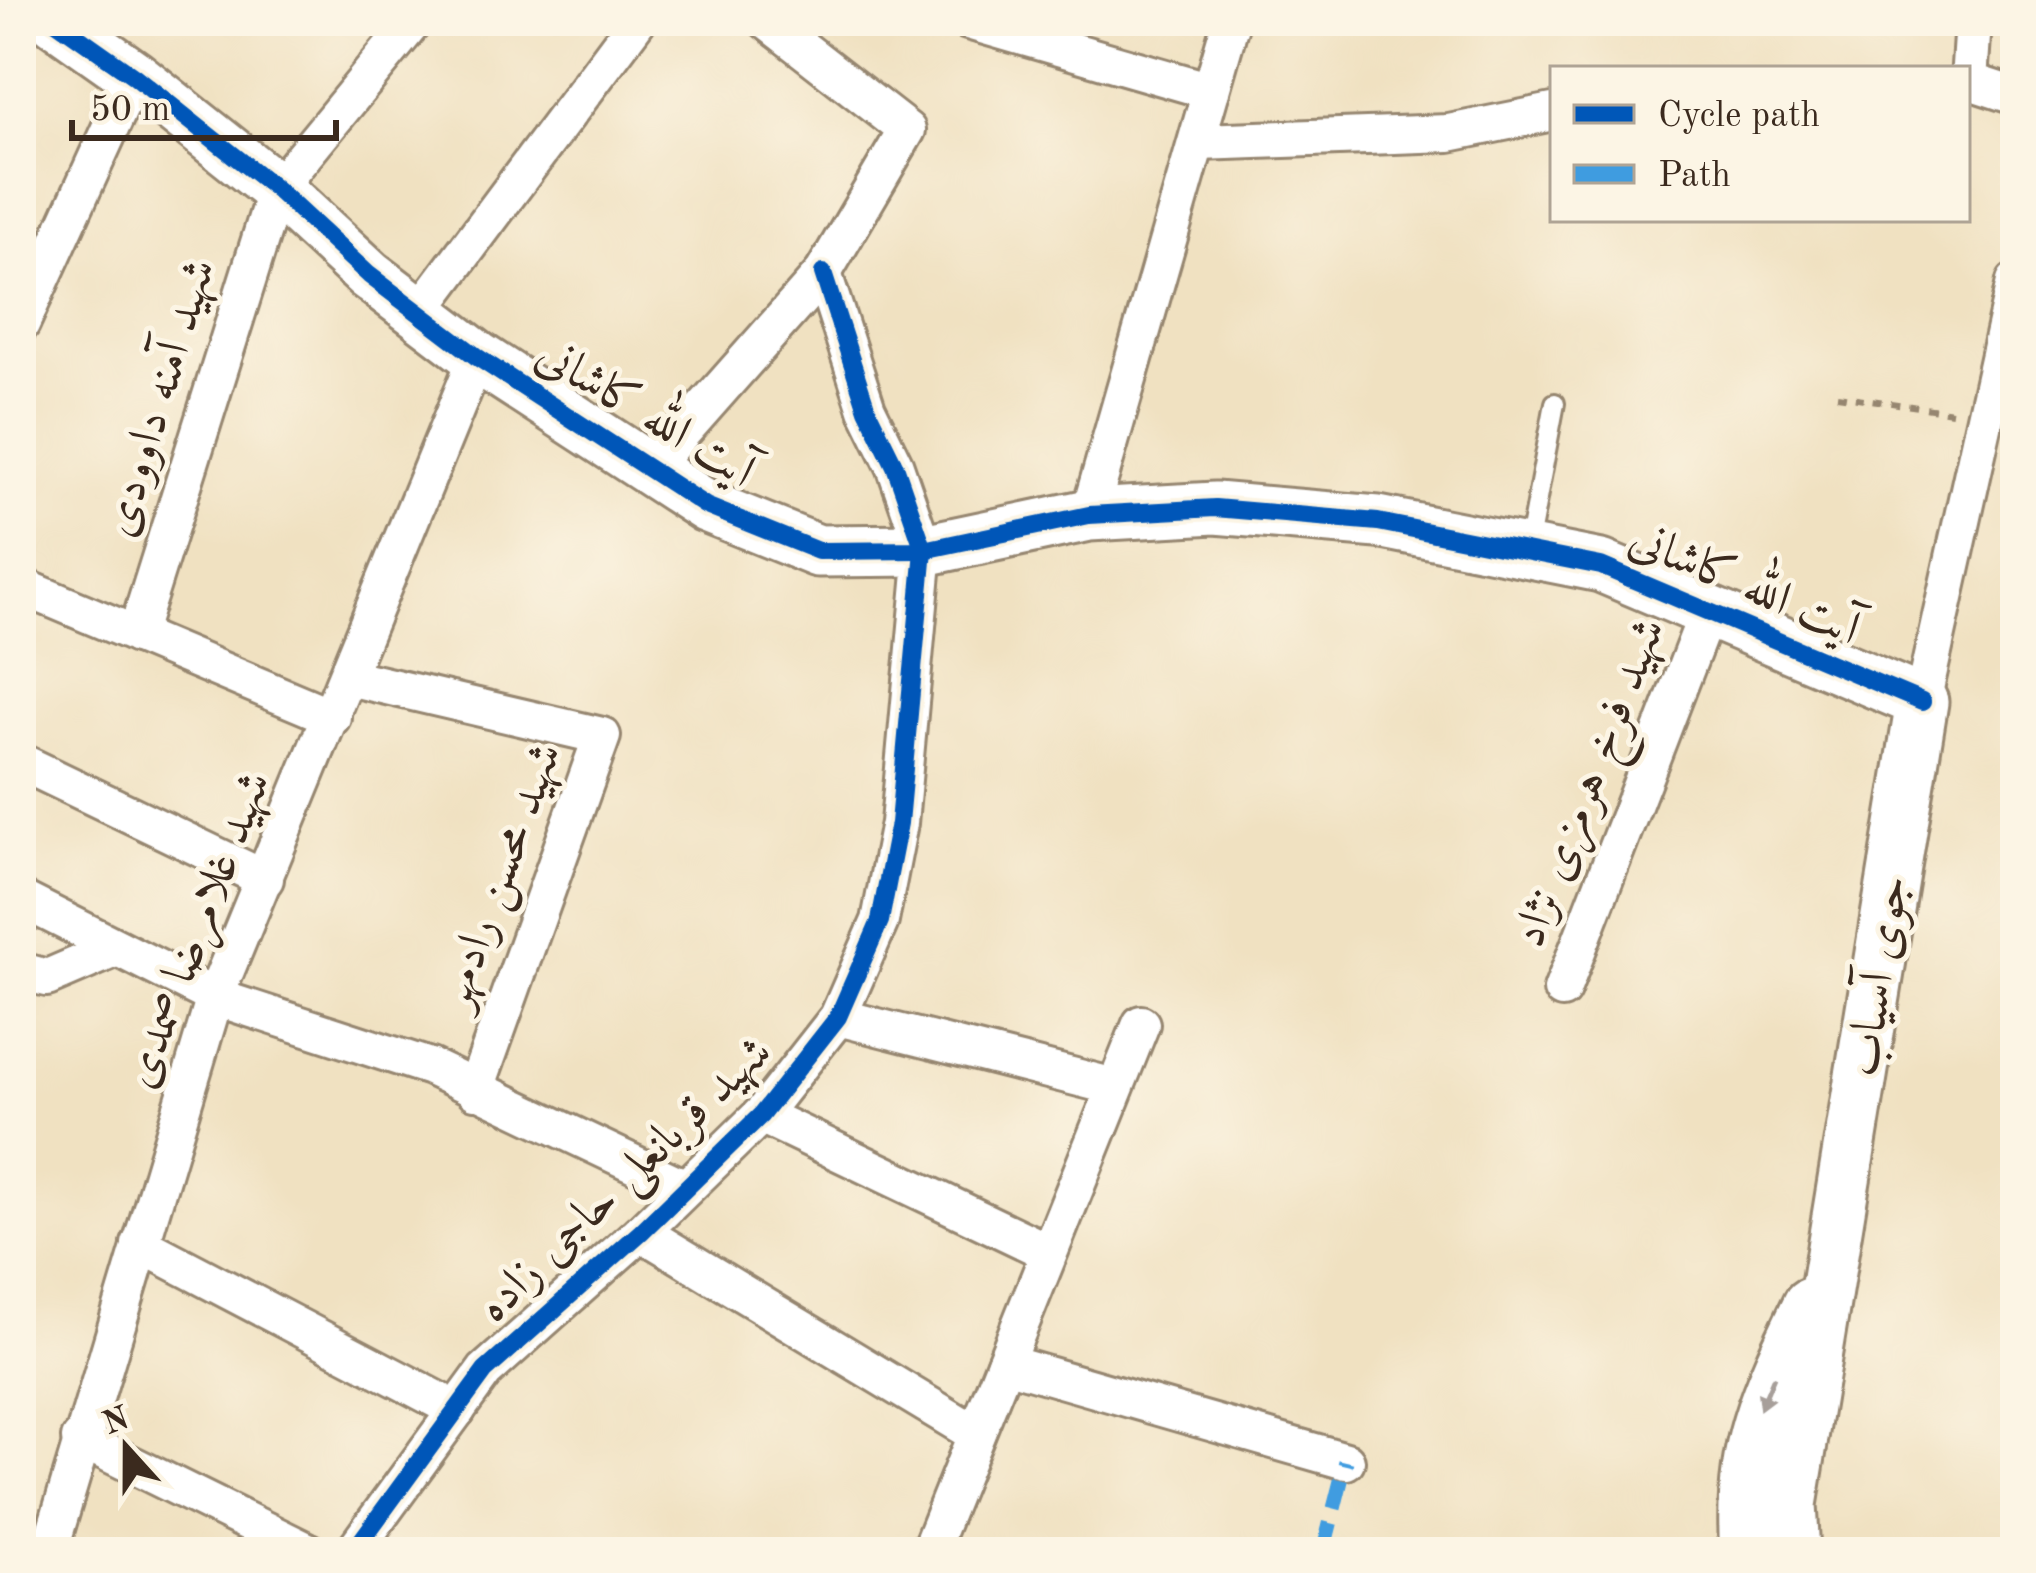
<svg xmlns="http://www.w3.org/2000/svg" width="2036" height="1573" font-family="'Old Standard TT',Amiri,serif">
<style>
.lines{fill:none;stroke-linecap:round;stroke-linejoin:round}
.lane-casing{stroke:#968670;stroke-width:24}
.street-casing{stroke:#968670;stroke-width:42}
.secondary-casing{stroke:#968670;stroke-width:57}
.path{stroke:#968670;stroke-width:6;stroke-dasharray:9 9;stroke-linecap:butt}
.lane{stroke:#fff;stroke-width:18}
.street{stroke:#fff;stroke-width:36}
.secondary{stroke:#fff;stroke-width:51}
.quiet{stroke:#3f9ce0;stroke-width:15;stroke-dasharray:30 15;stroke-linecap:butt}
.cycleway-casing{stroke:#fcf5e5;stroke-width:26}
.cycleway{stroke:#0057b8;stroke-width:18}
.oneway{fill:#a79f9a}
.labels{text-anchor:middle;dominant-baseline:central;stroke-width:10;stroke-linejoin:round;paint-order:stroke}
.street-label{font-size:48px;fill:#3b2a1e;stroke:#fcf5e5}
</style>
<rect width="100%" height="100%" fill="#fcf5e5"/>
<filter id="ink" filterUnits="userSpaceOnUse"><feTurbulence type="fractalNoise" baseFrequency=".00833" numOctaves="2"/><feDisplacementMap in="SourceGraphic" scale="24" xChannelSelector="R" yChannelSelector="G"/><feConvolveMatrix kernelMatrix="1 2 1 2 8 2 1 2 1" color-interpolation-filters="sRGB"/></filter>
<filter id="wash" filterUnits="userSpaceOnUse"><feTurbulence type="fractalNoise" baseFrequency=".004" numOctaves="4" result="noise"/><feDisplacementMap in="SourceGraphic" scale="48" xChannelSelector="R" yChannelSelector="G"/><feGaussianBlur stdDeviation="2.7" result="paint"/><feColorMatrix in="noise" values="0 0 0 0 0 0 0 0 0 0 0 0 0 0 0 0 0 1.4 0 .05"/><feComposite in="paint" operator="in"/></filter>
<g filter="url(#wash)">
<rect width="100%" height="100%" fill="#f0e1c1"/>
</g>
<g filter="url(#ink)">
<g class="lines">
<g class="lane-casing">
<polyline id="lane" points="1528,547 1555,403"/>
</g>
<g class="street-casing">
<g id="street">
<polyline points="968,21 1211,91"/>
<polyline points="1973,21 1969,81 2015,96"/>
<polyline points="1199,142 1449,133 1553,112"/>
<polyline points="419,313 637,21"/>
<polyline points="21,324 134,76"/>
<polyline points="648,471 823,273 907,130 767,21"/>
<polyline points="1089,515 1231,21"/>
<polyline points="21,586 332,717"/>
<polyline points="136,635 276,189 414,21"/>
<polyline points="348,677 602,736 475,1091"/>
<polyline points="1922,702 2015,282"/>
<polyline points="21,762 265,879"/>
<polyline points="21,899 215,997 430,1067 683,1187"/>
<polyline points="21,971 47,978 117,948"/>
<polyline points="1562,990 1708,611"/>
<polyline points="838,1017 1115,1087"/>
<polyline points="761,1115 1048,1252"/>
<polyline points="641,1232 976,1434"/>
<polyline points="140,1244 457,1410"/>
<polyline points="1005,1363 1346,1461"/>
<polyline points="80,1439 309,1552"/>
<polyline points="49,1552 215,997 477,357"/>
<polyline points="353,1552 485,1371 641,1232 761,1115 838,1017 880,921 899,823 924,550 895,466 867,409 823,273"/>
<polyline points="929,1552 1141,1024"/>
</g>
</g>
<g class="secondary-casing">
<g id="secondary">
<polyline points="56,21 134,76 276,189 369,275 477,357 706,506 818,551 924,550 1089,515 1215,508 1378,522 1601,566 1922,702 1791,1505 1794,1552"/>
<path d="M1746,1552C1738,1451 1766,1393 1809,1304"/>
</g>
</g>
<polyline class="path" points="1837,395 1952,412"/>
<use href="#lane" class="lane"/>
<use href="#street" class="street"/>
<use href="#secondary" class="secondary"/>
<polyline class="quiet" points="1323,1552 1346,1461"/>
<g class="cycleway-casing">
<g id="cycleway">
<polyline points="56,21 134,76 276,189 369,275 477,357 706,506 818,551 924,550 1089,515 1215,508 1378,522 1601,566 1922,702"/>
<polyline points="353,1552 485,1371 641,1232 761,1115 838,1017 880,921 899,823 924,550 895,466 867,409 823,273"/>
</g>
</g>
<use href="#cycleway" class="cycleway"/>
</g>
<defs><path id="oneway-solid" d="M-6-.8H1V-3.2L6.5 0L1 3.2V.8H-6Z" transform="scale(3)"/></defs>
<use class="oneway" href="#oneway-solid" transform="translate(1767 1393) rotate(113)"/>
</g>
<g class="labels">
<g class="street-label">
<text transform="translate(160 398) rotate(-73)">شهید آمنه داوودی</text>
<text transform="translate(645 414) rotate(31)">آیت الله کاشانی</text>
<text transform="translate(1744 585) rotate(23)">آیت الله کاشانی</text>
<text transform="translate(1590 783) rotate(-69)">شهید فرخ هرمزی نژاد</text>
<text transform="translate(501 876) rotate(-70)">شهید محسن رادمهر</text>
<text transform="translate(198 930) rotate(-69)">شهید غلامرضا صمدی</text>
<text transform="translate(1879 976) rotate(-81)">جوی آسیاب</text>
<text transform="translate(625 1180) rotate(-44)">شهید قربانعلی حاجی زاده</text>
</g>
</g>
<rect width="2036" height="1573" fill="none" stroke="#fcf5e5" stroke-width="72"/>
<rect x="1550" y="66" width="420" height="156" fill="#fcf5e5" stroke="#afa495" stroke-width="3"/>
<rect x="1574" y="105" width="60" height="18" fill="#0057b8" stroke="#afa495" stroke-width="3"/>
<text x="1658" y="126" font-size="36" fill="#3b2a1e">Cycle path</text>
<rect x="1574" y="165" width="60" height="18" fill="#3f9ce0" stroke="#afa495" stroke-width="3"/>
<text x="1658" y="186" font-size="36" fill="#3b2a1e">Path</text>
<g transform="translate(126 1447) rotate(339)" stroke="#fcf5e5" stroke-width="9" paint-order="stroke">
<path d="M0-9L21 45L0 30L-21 45Z" fill="#3b2a1e"/>
<text y="-18" font-size="33" font-weight="bold" text-anchor="middle" fill="#3b2a1e">N</text>
</g>
<path d="M72 120v18h264v-18" fill="none" stroke="#3b2a1e" stroke-width="6"/>
<text x="90" y="120" font-size="36" fill="#3b2a1e" stroke="#fcf5e5" stroke-width="9" paint-order="stroke">50 m</text>
</svg>
